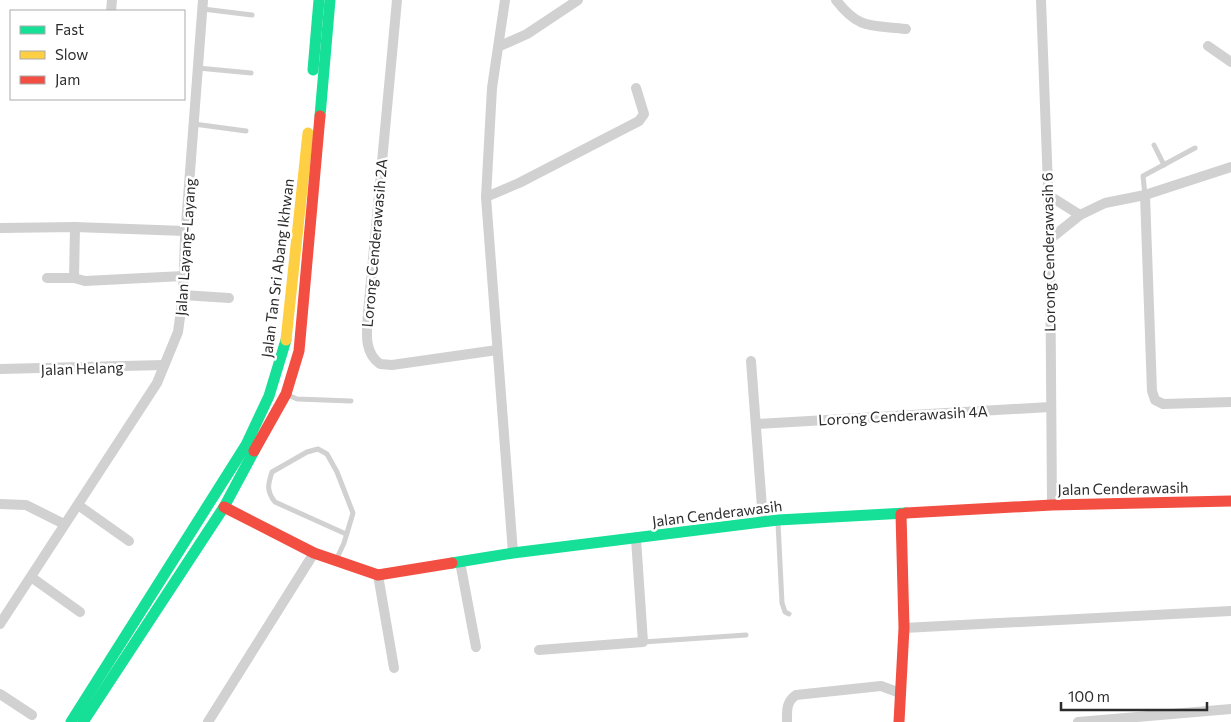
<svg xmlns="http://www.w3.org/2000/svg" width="1231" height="722" font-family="Commissioner,sans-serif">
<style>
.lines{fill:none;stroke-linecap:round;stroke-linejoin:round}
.lane{stroke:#d1d1d1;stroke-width:5}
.street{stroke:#d1d1d1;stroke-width:10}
.fast{stroke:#16e098;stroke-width:11}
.slow{stroke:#ffcf43;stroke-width:11}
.jam{stroke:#f24e42;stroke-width:11}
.labels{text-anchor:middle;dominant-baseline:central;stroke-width:5;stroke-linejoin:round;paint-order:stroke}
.street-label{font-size:15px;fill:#2c2c2c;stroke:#fff}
</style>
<rect width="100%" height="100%" fill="#fff"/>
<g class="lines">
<g class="lane">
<polyline points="203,9 252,15"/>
<polyline points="198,68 251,73"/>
<polyline points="194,124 246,131"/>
<polyline points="1154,145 1164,165"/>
<polyline points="1145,195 1143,176 1195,148"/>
<polyline points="288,395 297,399 351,401"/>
<polyline points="778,523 782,603 785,612 789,614"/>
<path d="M337,558L344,543L353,513L337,472L327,454L318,449L307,452L272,472C268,484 266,491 275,502L346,534"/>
<polyline points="643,642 746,635"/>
</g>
<g class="street">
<path d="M397,0L368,313C367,331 363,352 380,364L392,365L497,350"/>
<polyline points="505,0 492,88 486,197 513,553"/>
<path d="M836,0C859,30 871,25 906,29"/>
<polyline points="1041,0 1050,239 1052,505"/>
<polyline points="111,11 112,0"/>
<polyline points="500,46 527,34 578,0"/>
<polyline points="1208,46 1231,62"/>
<polyline points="1048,195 1080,215"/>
<polyline points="1145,195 1152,391 1155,400 1163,404 1231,402"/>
<polyline points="486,197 519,183 639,121 644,114 636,88"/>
<polyline points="0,228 75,227 185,231"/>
<polyline points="1050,239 1080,215 1105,203 1145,195 1231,167"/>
<polyline points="47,278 74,278 85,281 183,276"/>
<polyline points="74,278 75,227"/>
<polyline points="183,295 229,298"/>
<polyline points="751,361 763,521"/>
<polyline points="0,369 164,365"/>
<polyline points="756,424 1050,407"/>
<polyline points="0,504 26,505 64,524"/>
<polyline points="78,505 129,541"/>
<polyline points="460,562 476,647"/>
<polyline points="378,575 394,668"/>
<polyline points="31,577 80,612"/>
<polyline points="0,624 157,383 178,332 183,295 185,238 203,0"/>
<polyline points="904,628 1231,611"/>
<polyline points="539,650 643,642 636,539"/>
<polyline points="0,694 32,715"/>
<polyline points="208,722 314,553"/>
<path d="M787,722C787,710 786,702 796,695L881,686L900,693"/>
<polyline points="1078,722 1231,709"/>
</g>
<g class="fast">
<polyline points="313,70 319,0"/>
<polyline points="320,116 330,0"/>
<polyline points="452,563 513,553 778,520 906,513"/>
<polyline points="71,722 246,445 269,396 286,340"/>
<polyline points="83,722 224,507 254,451"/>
</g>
<polyline class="slow" points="286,340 308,133"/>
<g class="jam">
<polyline points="254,451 286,394 299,351 320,116"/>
<polyline points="224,507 314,553 378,575 452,563"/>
<polyline points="906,513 1052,505 1231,501"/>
<polyline points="899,722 904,628 901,514"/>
</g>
</g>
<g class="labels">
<g class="street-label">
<text transform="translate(374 243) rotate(-85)">Lorong Cenderawasih 2A</text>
<text transform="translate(185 247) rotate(-86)">Jalan Layang-Layang</text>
<text transform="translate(1048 252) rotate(-91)">Lorong Cenderawasih 6</text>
<text transform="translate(277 268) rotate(-83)">Jalan Tan Sri Abang Ikhwan</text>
<text transform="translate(82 368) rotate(-2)">Jalan Helang</text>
<text transform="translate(903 415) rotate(-3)">Lorong Cenderawasih 4A</text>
<text transform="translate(1123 488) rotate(-1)">Jalan Cenderawasih</text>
<text transform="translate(717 513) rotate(-7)">Jalan Cenderawasih</text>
</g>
</g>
<rect x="10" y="10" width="175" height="90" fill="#ffffff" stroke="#ababab"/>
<rect x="20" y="26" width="25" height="8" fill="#16e098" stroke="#ababab"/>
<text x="55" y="35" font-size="15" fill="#2c2c2c">Fast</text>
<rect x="20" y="51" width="25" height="8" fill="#ffcf43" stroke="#ababab"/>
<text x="55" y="60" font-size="15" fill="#2c2c2c">Slow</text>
<rect x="20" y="76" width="25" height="8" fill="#f24e42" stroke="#ababab"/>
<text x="55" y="85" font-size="15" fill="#2c2c2c">Jam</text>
<path d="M1061 702v8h146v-8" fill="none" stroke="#2c2c2c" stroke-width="2.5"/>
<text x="1068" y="702" font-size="15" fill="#2c2c2c" stroke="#ffffff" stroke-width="4" paint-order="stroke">100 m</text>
</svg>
